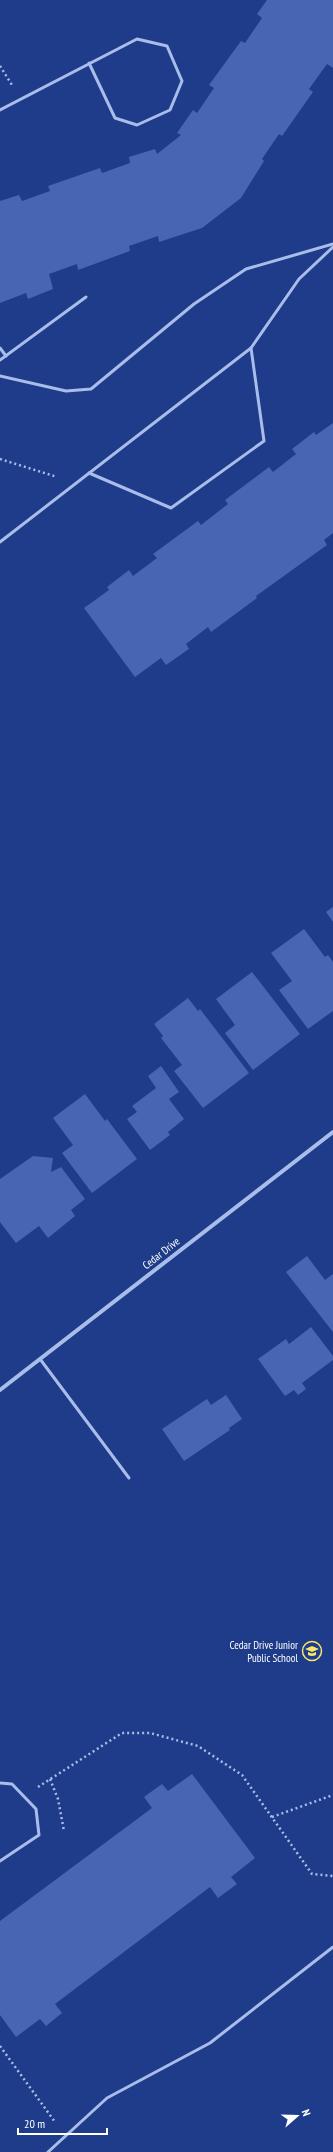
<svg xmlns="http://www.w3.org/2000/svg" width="333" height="2152" font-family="'PT Sans Narrow',sans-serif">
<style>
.building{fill:#4765b2}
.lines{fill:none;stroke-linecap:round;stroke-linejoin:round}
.path{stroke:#a9bdeb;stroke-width:2.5;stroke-dasharray:2 3;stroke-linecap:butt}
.service{stroke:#a9bdeb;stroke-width:3}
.minor{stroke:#a9bdeb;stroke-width:4}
.labels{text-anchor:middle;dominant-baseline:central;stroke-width:3.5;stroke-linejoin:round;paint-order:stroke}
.street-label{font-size:11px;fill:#fff;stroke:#1e3c89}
.poi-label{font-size:11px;fill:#fff;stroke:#1e3c89;text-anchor:end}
</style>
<rect width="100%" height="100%" fill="#1e3c89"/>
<g class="building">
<polygon points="267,0 333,0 333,68 327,64 309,89 313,92 282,136 279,134 262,159 264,161 241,198 202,228 159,242 158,236 129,246 130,251 78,270 77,264 49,274 53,289 28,299 26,293 0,303 0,201 19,195 22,201 50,191 48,186 100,168 102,173 130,163 129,157 155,149 157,154 181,135 177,133 193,110 197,113 214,88 209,85 241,41 245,43 262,18 257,14"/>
<polygon points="333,423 333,533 324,540 327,545 256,596 257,598 211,632 208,627 186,644 189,649 166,665 161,658 135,677 84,608 109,590 107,587 129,570 133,576 157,558 153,554 198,521 201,525 228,504 225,500 269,467 273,472 296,454 292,449 314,432 316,435"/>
<polygon points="333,907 333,922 326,912"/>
<polygon points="304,929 325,957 328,955 333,962 333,1011 308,1029 279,990 292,981 271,953"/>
<polygon points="252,972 300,1034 253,1070 225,1033 235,1025 216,999"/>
<polygon points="188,998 198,1011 200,1009 249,1073 203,1108 174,1071 182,1065 161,1038 163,1036 154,1024"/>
<polygon points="161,1066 179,1092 169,1099 184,1119 168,1132 170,1135 150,1150 127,1119 137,1112 132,1106 156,1088 148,1076"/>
<polygon points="85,1094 105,1121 107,1119 137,1159 92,1193 62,1153 73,1145 53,1118"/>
<polygon points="33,1156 53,1158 51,1172 61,1167 85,1199 71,1210 75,1216 48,1238 39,1226 16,1243 0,1222 0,1179"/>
<polygon points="307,1256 325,1280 333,1274 333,1332 286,1272"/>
<polygon points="311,1327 333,1356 333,1360 302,1383 306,1389 298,1395 294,1390 285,1396 258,1359 286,1339 289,1344"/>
<polygon points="226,1395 242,1419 229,1428 230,1430 184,1461 162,1429 207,1399 211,1405"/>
<polygon points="192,1774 255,1858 231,1877 237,1884 218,1898 210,1887 55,2004 62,2013 46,2026 40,2019 16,2037 0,2015 0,1921 152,1808 144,1797 162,1784 168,1791"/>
</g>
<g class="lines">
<g class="path">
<polyline points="0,66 12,85"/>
<polyline points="0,459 57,477"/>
<polyline points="50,1779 58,1799 64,1831"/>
<polyline points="38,1787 122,1733 150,1733 198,1746 242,1775 312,1874 333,1876"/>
<polyline points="272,1817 333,1795"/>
<polyline points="0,2046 55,2122"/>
</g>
<g class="service">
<polyline points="0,110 137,39 167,46 182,81 170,110 137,125 115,118 89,63"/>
<polyline points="0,348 6,356"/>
<polyline points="0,360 86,297"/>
<polyline points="0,376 66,391 91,389 194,304 246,269 333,244"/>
<polyline points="89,473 171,508 264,441 251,348"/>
<polyline points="0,542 251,348 299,279 333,247"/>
<polyline points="40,1359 129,1478"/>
<polyline points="0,1783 12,1784 36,1809 39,1835 0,1861"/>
<polyline points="48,2152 107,2098 210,2043 333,1947"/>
</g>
<polyline class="minor" points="0,1390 333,1132"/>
</g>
<defs>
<g id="school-ring" transform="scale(1)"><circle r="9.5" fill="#1e3c89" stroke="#fae769" stroke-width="1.5"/><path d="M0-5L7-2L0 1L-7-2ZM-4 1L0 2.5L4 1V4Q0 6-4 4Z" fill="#fae769"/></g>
</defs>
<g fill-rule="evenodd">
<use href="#school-ring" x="312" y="1651"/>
</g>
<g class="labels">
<g class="street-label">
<text transform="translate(161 1253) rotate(-38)">Cedar Drive</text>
</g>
<g class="poi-label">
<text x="298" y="1645">Cedar Drive Junior<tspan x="298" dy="13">Public School</tspan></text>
</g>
</g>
<g transform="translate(297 2116) rotate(70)" stroke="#1e3c89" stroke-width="3" paint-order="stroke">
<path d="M0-3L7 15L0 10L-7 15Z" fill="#ffffff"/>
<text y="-6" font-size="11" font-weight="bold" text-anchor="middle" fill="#ffffff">N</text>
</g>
<path d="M18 2128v6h89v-6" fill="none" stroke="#ffffff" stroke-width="2"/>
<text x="24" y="2128" font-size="12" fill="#ffffff" stroke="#1e3c89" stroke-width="3" paint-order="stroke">20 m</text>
</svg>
